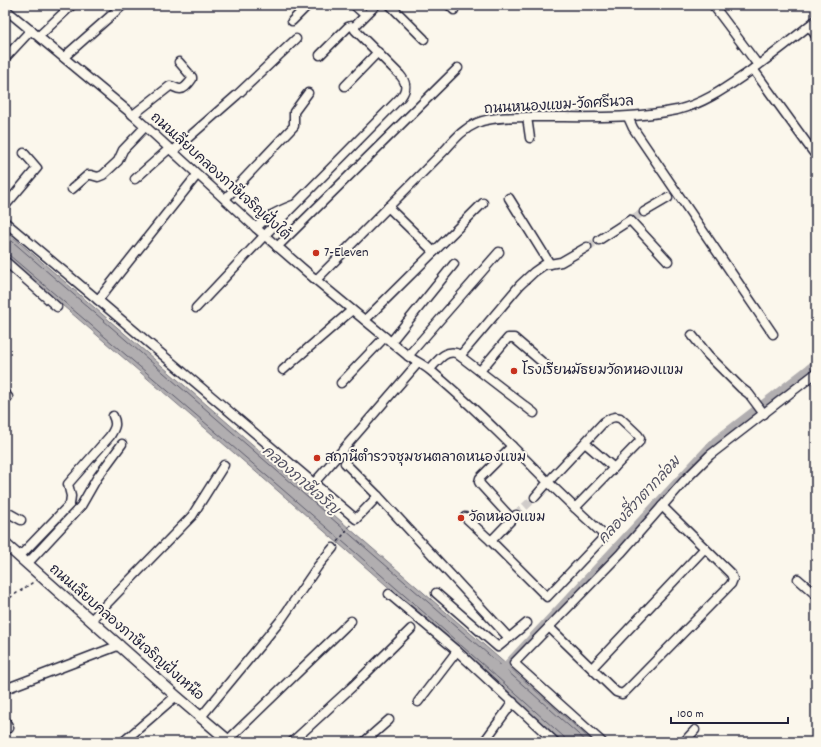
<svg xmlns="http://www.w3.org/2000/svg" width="821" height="747" font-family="Dekko,'Playpen Sans Thai',sans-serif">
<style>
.water{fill:#b1aeb0;stroke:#787681}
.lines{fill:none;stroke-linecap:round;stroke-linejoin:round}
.shore{stroke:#5b5a6a;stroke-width:1}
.canal{stroke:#b1aeb0;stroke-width:8}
.minor-tunnel{stroke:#d0ccc9;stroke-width:8;stroke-dasharray:8 4;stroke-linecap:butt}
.minor-casing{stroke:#22223b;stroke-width:11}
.major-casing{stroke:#22223b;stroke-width:13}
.path{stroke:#22223b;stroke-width:1.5;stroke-dasharray:3 3;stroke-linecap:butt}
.minor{stroke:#fbf7ec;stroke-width:8}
.major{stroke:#fbf7ec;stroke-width:10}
.poi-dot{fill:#c8321e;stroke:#fbf7ec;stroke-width:1.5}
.labels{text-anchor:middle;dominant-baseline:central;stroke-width:4;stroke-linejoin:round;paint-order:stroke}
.street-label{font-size:14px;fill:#22223b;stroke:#fbf7ec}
.poi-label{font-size:14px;fill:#22223b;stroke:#fbf7ec;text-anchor:start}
.water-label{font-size:15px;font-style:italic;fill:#545364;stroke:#fbf7ec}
</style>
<rect width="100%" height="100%" fill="#fbf7ec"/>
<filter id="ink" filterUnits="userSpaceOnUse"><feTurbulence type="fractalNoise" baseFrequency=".025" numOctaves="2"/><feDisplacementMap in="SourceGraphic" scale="8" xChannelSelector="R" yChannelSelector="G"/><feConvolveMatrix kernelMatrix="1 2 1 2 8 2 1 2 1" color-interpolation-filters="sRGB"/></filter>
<g filter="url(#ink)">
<path class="water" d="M5,230L499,658L593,742H563C380,577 192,417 5,256Z"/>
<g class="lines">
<g class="shore">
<polyline points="5,235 496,661 587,742"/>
<path d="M5,253L9,255C195,414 382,573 564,737L565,742"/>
</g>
<polyline class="canal" points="499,673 715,441 816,363"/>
<g class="minor-tunnel">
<polyline points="633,218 644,212"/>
<polyline points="587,247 599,240"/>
<polyline points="516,515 535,497"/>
</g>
<g class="minor-casing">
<g id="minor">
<polyline points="354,5 365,15"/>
<polyline points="390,5 424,39"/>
<polyline points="449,5 454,10"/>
<polyline points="713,5 758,65"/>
<path d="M5,9L133,115L256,228L316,280L408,356C415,361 424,365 431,371C472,405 510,444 548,482L535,497"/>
<polyline points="292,21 308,5"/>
<polyline points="809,26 816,36"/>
<polyline points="39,36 72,5"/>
<polyline points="320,55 348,27 351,26 355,28"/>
<polyline points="64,57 123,5"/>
<polyline points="5,58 31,30"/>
<polyline points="753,69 816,156"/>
<polyline points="345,86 378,52"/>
<path d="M133,115L170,86C174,86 176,89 180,89C184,90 190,82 192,79V77L179,62"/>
<polyline points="527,117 530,138"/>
<polyline points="628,117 633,128 773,334"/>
<polyline points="173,151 237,95 296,39"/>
<polyline points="197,175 98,300 356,519 378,496 509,638"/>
<polyline points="135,179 170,148"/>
<polyline points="72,189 88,175 91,175 98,177 103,175 118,161 123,150 146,126"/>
<polyline points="509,198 550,264"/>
<polyline points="225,199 294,126 294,112 308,93"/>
<polyline points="5,206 37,168 24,153"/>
<polyline points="388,207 434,252"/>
<polyline points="644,212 668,198"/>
<polyline points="5,222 98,300"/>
<path d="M256,228C267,216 278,211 293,205"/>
<polyline points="599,240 630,220 668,261"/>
<polyline points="277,247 458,68"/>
<polyline points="5,261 57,307"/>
<path d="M316,280L445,150C455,139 463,129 477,123C493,116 525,117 543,117C588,117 633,119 677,110C703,104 724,89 746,74C770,57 793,39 816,20"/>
<path d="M196,308L264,236L401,97C407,89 407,83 400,75L355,30V26L376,5"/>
<polyline points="365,320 483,203"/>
<polyline points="692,335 708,355 741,388 749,394 764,414"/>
<polyline points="391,342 454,264"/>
<polyline points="408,356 499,252"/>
<polyline points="460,356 520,285 534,272 544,265 561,262 587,247"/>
<path d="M430,369C438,361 444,350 456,353L534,413"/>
<polyline points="283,370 352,310"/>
<polyline points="480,371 508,338 514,338 549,368"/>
<polyline points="341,383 385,337"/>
<polyline points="5,394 8,397"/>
<polygon points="615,417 620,418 638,435 640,438 639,442 575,508 548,482 604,422 611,418"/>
<polyline points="585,443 614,468"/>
<polyline points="512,446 480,478 479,482 481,485 512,519"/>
<polyline points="345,463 378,496"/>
<polyline points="314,483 418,363"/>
<polyline points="5,511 21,520"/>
<polyline points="516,515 491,541 547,597 605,536 575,508"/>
<polyline points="465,517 491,541"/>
<path d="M19,557L70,504L71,496L68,484L110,436C115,428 117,424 113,416"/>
<polyline points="27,564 81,506 97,478 122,444"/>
<polyline points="798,579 816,595"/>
<polyline points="436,593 498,647 527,623"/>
<polyline points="389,594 457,651 555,742"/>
<polyline points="91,620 192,516 224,465"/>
<polyline points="549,627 616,692 622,694 626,691 731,584 733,579 731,574 662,506"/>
<polyline points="592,668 705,548"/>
<polyline points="5,689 120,645"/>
<polyline points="418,702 457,651"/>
<polyline points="201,717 281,620 318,566 333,548"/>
<polyline points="5,720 9,728"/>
<polyline points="228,740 351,621"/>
<polyline points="123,742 176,696"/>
<polyline points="292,742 353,686 411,629"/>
<polyline points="364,742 389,720"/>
<polyline points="484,742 513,702"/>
<polyline points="602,742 514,663 621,553 686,479 710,455 816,373"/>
<polyline points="684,742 695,730"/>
</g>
</g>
<g class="major-casing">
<polyline id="major" points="5,544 176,696 230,742"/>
</g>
<g class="path">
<polyline points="338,542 351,524"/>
<polyline points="5,601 35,581"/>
</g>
<use href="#minor" class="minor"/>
<use href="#major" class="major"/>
</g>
</g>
<g class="poi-dot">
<circle cx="316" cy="253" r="4"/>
<circle cx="514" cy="371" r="4"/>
<circle cx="317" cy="458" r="4"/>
<circle cx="461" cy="518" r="4"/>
</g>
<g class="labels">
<g class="street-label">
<text transform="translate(559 106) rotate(-3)">ถนนหนองแขม-วัดศรีนวล</text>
<text transform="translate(220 177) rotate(42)">ถนนเลียบคลองภาษีเจริญฝั่งใต้</text>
<text transform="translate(126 633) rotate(41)">ถนนเลียบคลองภาษีเจริญฝั่งเหนือ</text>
</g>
<g class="poi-label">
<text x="324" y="253">7-Eleven</text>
<text x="522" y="371">โรงเรียนมัธยมวัดหนองแขม</text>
<text x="325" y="458">สถานีตำรวจชุมชนตลาดหนองแขม</text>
<text x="469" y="518">วัดหนองแขม</text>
</g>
<g class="water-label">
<text transform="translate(300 481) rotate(41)">คลองภาษีเจริญ</text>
<text transform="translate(640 501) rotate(-47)">คลองสี่วาตากล่อม</text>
</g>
</g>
<rect width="821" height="747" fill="none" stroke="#fbf7ec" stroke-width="20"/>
<rect x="10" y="10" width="801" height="727" fill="none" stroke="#22223b" stroke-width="1.5" filter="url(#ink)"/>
<path d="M671 717v6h117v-6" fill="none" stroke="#22223b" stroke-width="2"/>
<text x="677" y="717" font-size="12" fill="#22223b" stroke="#fbf7ec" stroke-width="3" paint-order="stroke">100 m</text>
</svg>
